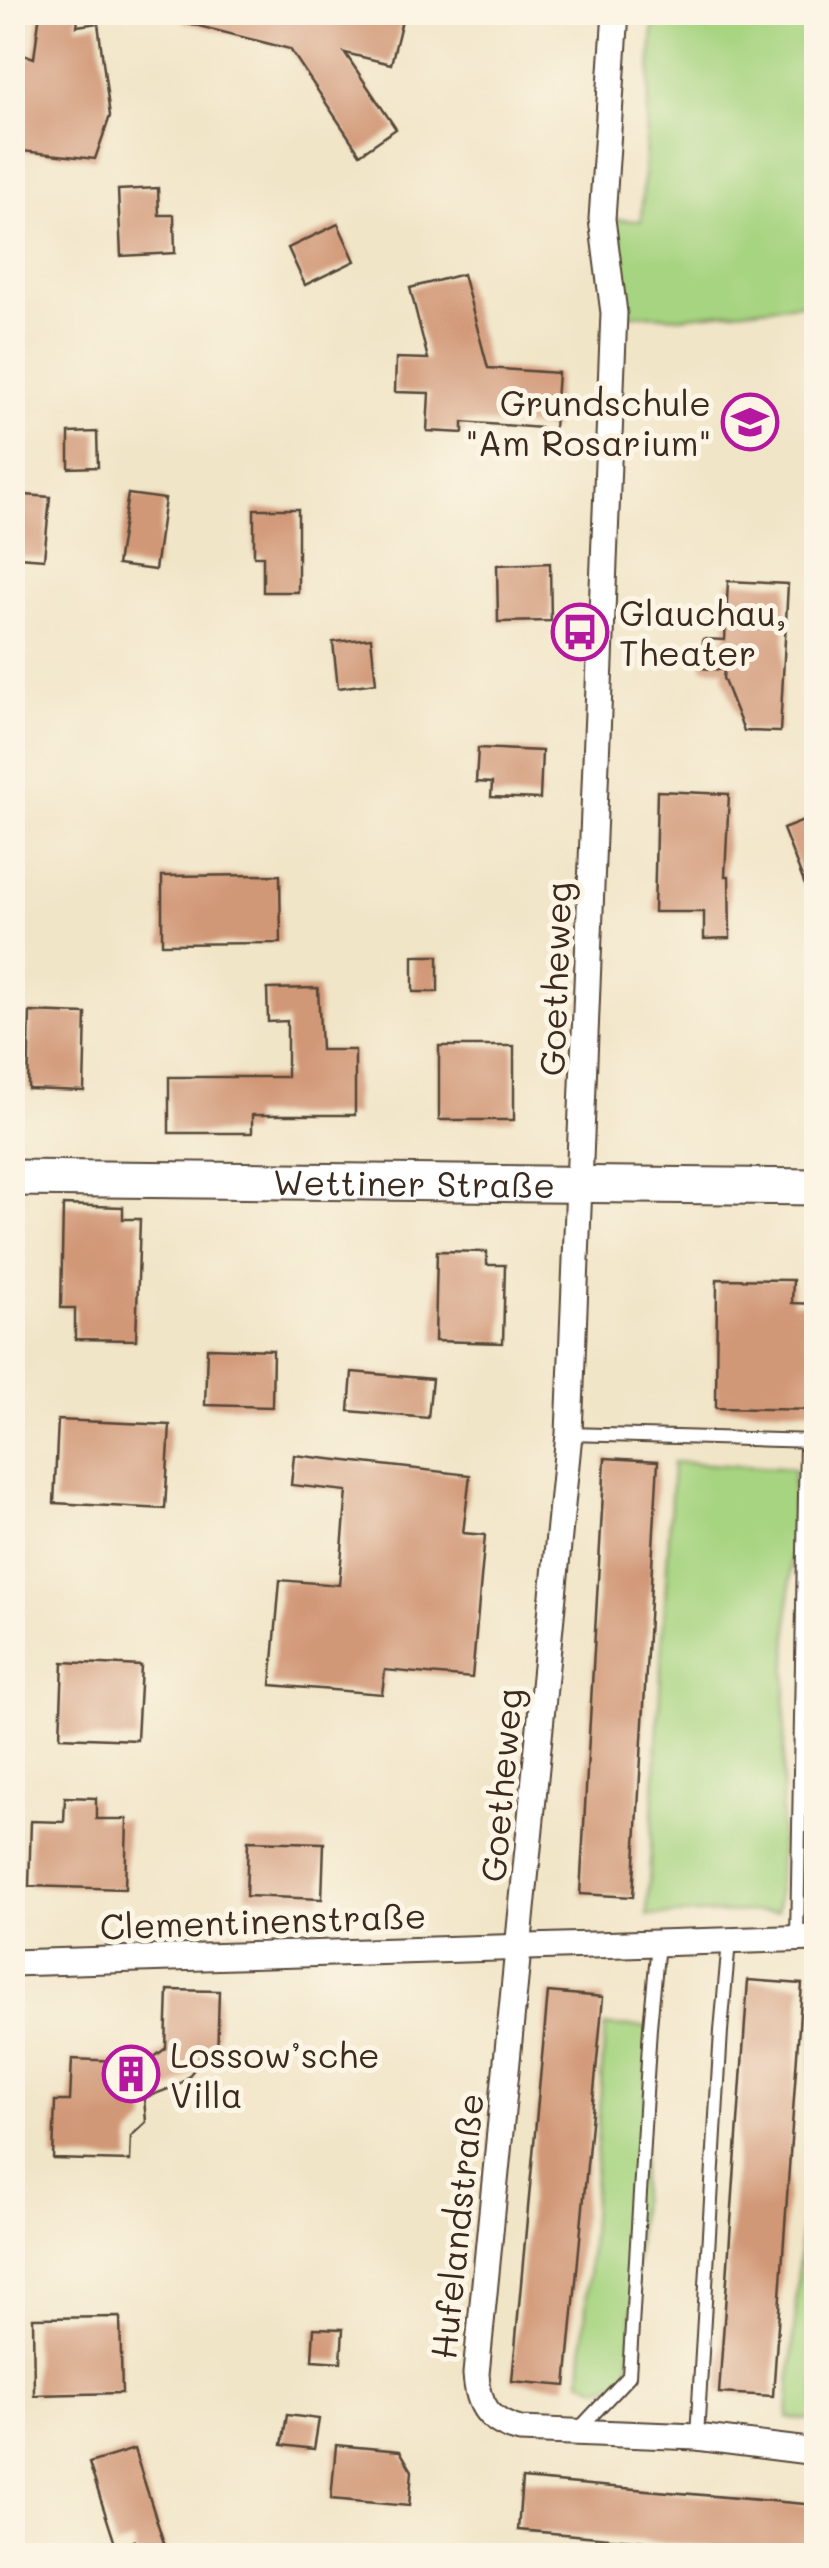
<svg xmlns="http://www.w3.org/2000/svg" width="829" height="2568" font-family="Mali,sans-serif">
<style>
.green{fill:#a7d481;stroke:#717f50;stroke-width:2.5}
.building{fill:#d19877}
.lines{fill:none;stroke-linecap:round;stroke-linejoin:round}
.lane-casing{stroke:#564637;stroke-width:16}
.street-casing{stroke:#564637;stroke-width:29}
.secondary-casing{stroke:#564637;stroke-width:39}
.lane{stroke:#fff;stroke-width:12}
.street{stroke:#fff;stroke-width:25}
.secondary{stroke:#fff;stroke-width:35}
.labels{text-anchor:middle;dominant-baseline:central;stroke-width:10;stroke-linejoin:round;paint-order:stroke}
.poi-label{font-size:35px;fill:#3b2a1e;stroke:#fcf5e5;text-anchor:start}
.street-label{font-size:35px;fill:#3b2a1e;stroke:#fcf5e5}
</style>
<rect width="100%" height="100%" fill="#fcf5e5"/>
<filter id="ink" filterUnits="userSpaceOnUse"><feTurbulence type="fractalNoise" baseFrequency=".01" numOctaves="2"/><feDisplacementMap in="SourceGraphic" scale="20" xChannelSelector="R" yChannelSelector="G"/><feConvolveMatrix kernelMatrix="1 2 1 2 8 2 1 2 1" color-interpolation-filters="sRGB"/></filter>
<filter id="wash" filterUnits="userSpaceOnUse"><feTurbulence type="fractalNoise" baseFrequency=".0048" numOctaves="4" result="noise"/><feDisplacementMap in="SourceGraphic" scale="40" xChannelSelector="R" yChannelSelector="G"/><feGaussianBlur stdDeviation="2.25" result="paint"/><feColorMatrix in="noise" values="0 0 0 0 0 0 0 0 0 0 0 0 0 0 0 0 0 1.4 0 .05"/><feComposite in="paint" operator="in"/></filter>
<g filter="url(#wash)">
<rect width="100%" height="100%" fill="#f1e5c7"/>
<g class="green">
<polygon points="654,13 816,13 816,302 681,317 614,313 602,219 641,221"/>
<polygon points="673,1462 794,1469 778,1911 647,1916"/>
<polygon points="816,2012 816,2420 788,2418"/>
<polygon points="605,2026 650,2027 629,2376 601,2388 581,2380"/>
</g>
<g id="blocks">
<g class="building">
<polygon points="40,12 79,12 77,26 98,23 110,116 95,159 12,150 12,50 34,58"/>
<polygon points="184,12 404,12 391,64 345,53 396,129 360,154 290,49 183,22"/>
<polygon points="158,188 159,215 174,215 175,253 121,256 118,190"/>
<polygon points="338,224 355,261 305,285 288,248"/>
<polygon points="463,274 488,368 558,373 554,429 463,422 463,433 427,431 429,393 395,392 396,358 428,359 410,288"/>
<polygon points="97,432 98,467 69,468 69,433"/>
<polygon points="12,494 50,497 44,559 18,557 20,524 12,523"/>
<polygon points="128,494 165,499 155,570 117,565"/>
<polygon points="254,509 298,509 298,592 263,592 263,556 254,556"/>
<polygon points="550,563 551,621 498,622 497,565"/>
<polygon points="728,581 788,584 780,732 744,731 723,678 724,670 702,668 703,639 725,640"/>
<polygon points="371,638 376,683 338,688 333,642"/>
<polygon points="478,748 542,751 540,799 491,797 492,783 476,782"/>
<polygon points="657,791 729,794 725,876 729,876 730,938 704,939 704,912 654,912"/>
<polygon points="816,816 816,910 815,911 783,829"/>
<polygon points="280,875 281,943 162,944 162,876"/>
<rect x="413" y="956" width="25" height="36"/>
<polygon points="318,988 321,1050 355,1050 355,1115 252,1115 252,1133 169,1133 169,1077 287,1077 287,1021 268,1022 267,989"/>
<polygon points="30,1012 86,1014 84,1091 28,1089"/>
<rect x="439" y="1046" width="75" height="74"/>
<polygon points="63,1205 123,1207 123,1219 140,1219 136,1340 75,1339 75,1308 61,1308"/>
<polygon points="437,1251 487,1252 487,1265 505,1265 503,1343 435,1341"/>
<polygon points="717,1279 793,1280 792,1303 816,1304 816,1410 716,1408"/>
<polygon points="207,1348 273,1350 272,1407 205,1405"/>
<polygon points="352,1372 432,1379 428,1418 349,1411"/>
<polygon points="58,1420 170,1425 165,1509 54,1503"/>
<polygon points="294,1455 470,1475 463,1533 485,1535 472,1678 385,1670 382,1694 271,1685 280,1580 339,1585 347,1491 291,1485"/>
<polygon points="605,1458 658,1461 633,1897 580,1894"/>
<polygon points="63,1662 141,1666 137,1740 60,1737"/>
<polygon points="65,1797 96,1798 96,1819 127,1819 125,1889 29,1886 31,1821 64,1822"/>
<polygon points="248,1841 324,1843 322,1899 246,1896"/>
<polygon points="748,1980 802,1984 773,2396 719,2393"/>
<polygon points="168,1990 219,1991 217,2060 202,2060 186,2079 174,2087 144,2098 146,2122 131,2136 130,2161 53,2159 55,2101 70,2101 72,2059 144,2062 153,2058 166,2048"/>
<polygon points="548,1992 603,1997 566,2386 512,2381"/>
<polygon points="120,2317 122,2393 34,2395 33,2318"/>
<polygon points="314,2328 343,2329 341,2362 312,2360"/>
<polygon points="287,2415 319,2419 314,2449 282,2445"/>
<polygon points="336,2445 400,2451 412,2471 409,2506 331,2499"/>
<polygon points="134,2449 168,2556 135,2556 134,2541 116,2547 89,2463"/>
<polygon points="522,2479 816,2505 816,2556 518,2530"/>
</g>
</g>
</g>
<g filter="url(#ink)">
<use href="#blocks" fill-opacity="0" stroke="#564637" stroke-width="2.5"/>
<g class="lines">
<g class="lane-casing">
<g id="lane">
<polyline points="569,1434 816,1441"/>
<polyline points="797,1939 806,1441"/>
<polyline points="578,2430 629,2376 650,2027 658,1943"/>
<polyline points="697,2437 721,2031 729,1941"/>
</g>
</g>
<g class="street-casing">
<g id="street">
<path d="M616,12L602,219L614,313L569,1434L476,2374C478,2406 489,2422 520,2430L697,2437L816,2452"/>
<polyline points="12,1963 816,1938"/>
</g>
</g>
<g class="secondary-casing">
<g id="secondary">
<path id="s1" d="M12,1178L816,1187"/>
</g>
</g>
<use href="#lane" class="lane"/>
<use href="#street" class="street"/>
<use href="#secondary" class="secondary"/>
</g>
</g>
<defs>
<g id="school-ring" transform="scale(2.875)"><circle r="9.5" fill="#fcf5e5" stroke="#b5179e" stroke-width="1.5"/><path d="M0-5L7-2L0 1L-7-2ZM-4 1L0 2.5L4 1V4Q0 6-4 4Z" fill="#b5179e"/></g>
<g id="bus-ring" transform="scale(2.875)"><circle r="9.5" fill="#fcf5e5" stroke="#b5179e" stroke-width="1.5"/><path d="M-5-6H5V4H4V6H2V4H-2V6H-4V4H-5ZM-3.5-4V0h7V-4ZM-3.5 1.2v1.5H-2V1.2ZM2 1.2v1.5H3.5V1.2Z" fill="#b5179e"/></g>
<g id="building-ring" transform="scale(2.875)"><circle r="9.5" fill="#fcf5e5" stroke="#b5179e" stroke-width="1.5"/><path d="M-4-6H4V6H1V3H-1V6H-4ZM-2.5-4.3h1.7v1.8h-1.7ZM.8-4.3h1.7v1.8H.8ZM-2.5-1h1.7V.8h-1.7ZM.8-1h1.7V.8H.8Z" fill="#b5179e"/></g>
</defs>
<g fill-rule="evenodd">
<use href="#school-ring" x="750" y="422"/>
<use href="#bus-ring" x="580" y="632"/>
<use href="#building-ring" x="131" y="2074"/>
</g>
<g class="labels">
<g class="poi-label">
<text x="711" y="402" text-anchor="end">Grundschule<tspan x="711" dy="40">"Am Rosarium"</tspan></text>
<text x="619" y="612">Glauchau,<tspan x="619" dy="40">Theater</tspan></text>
<text x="170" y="2054">Lossow’sche<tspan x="170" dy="40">Villa</tspan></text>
</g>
<g class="street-label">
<text transform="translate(554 979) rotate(-88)">Goetheweg</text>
<text stroke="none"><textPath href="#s1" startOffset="402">Wettiner Straße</textPath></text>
<text transform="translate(500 1785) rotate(-85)">Goetheweg</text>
<text transform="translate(263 1920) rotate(-2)">Clementinenstraße</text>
<text transform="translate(456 2226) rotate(-84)">Hufelandstraße</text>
</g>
</g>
<rect width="829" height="2568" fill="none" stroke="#fcf5e5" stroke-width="50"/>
</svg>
